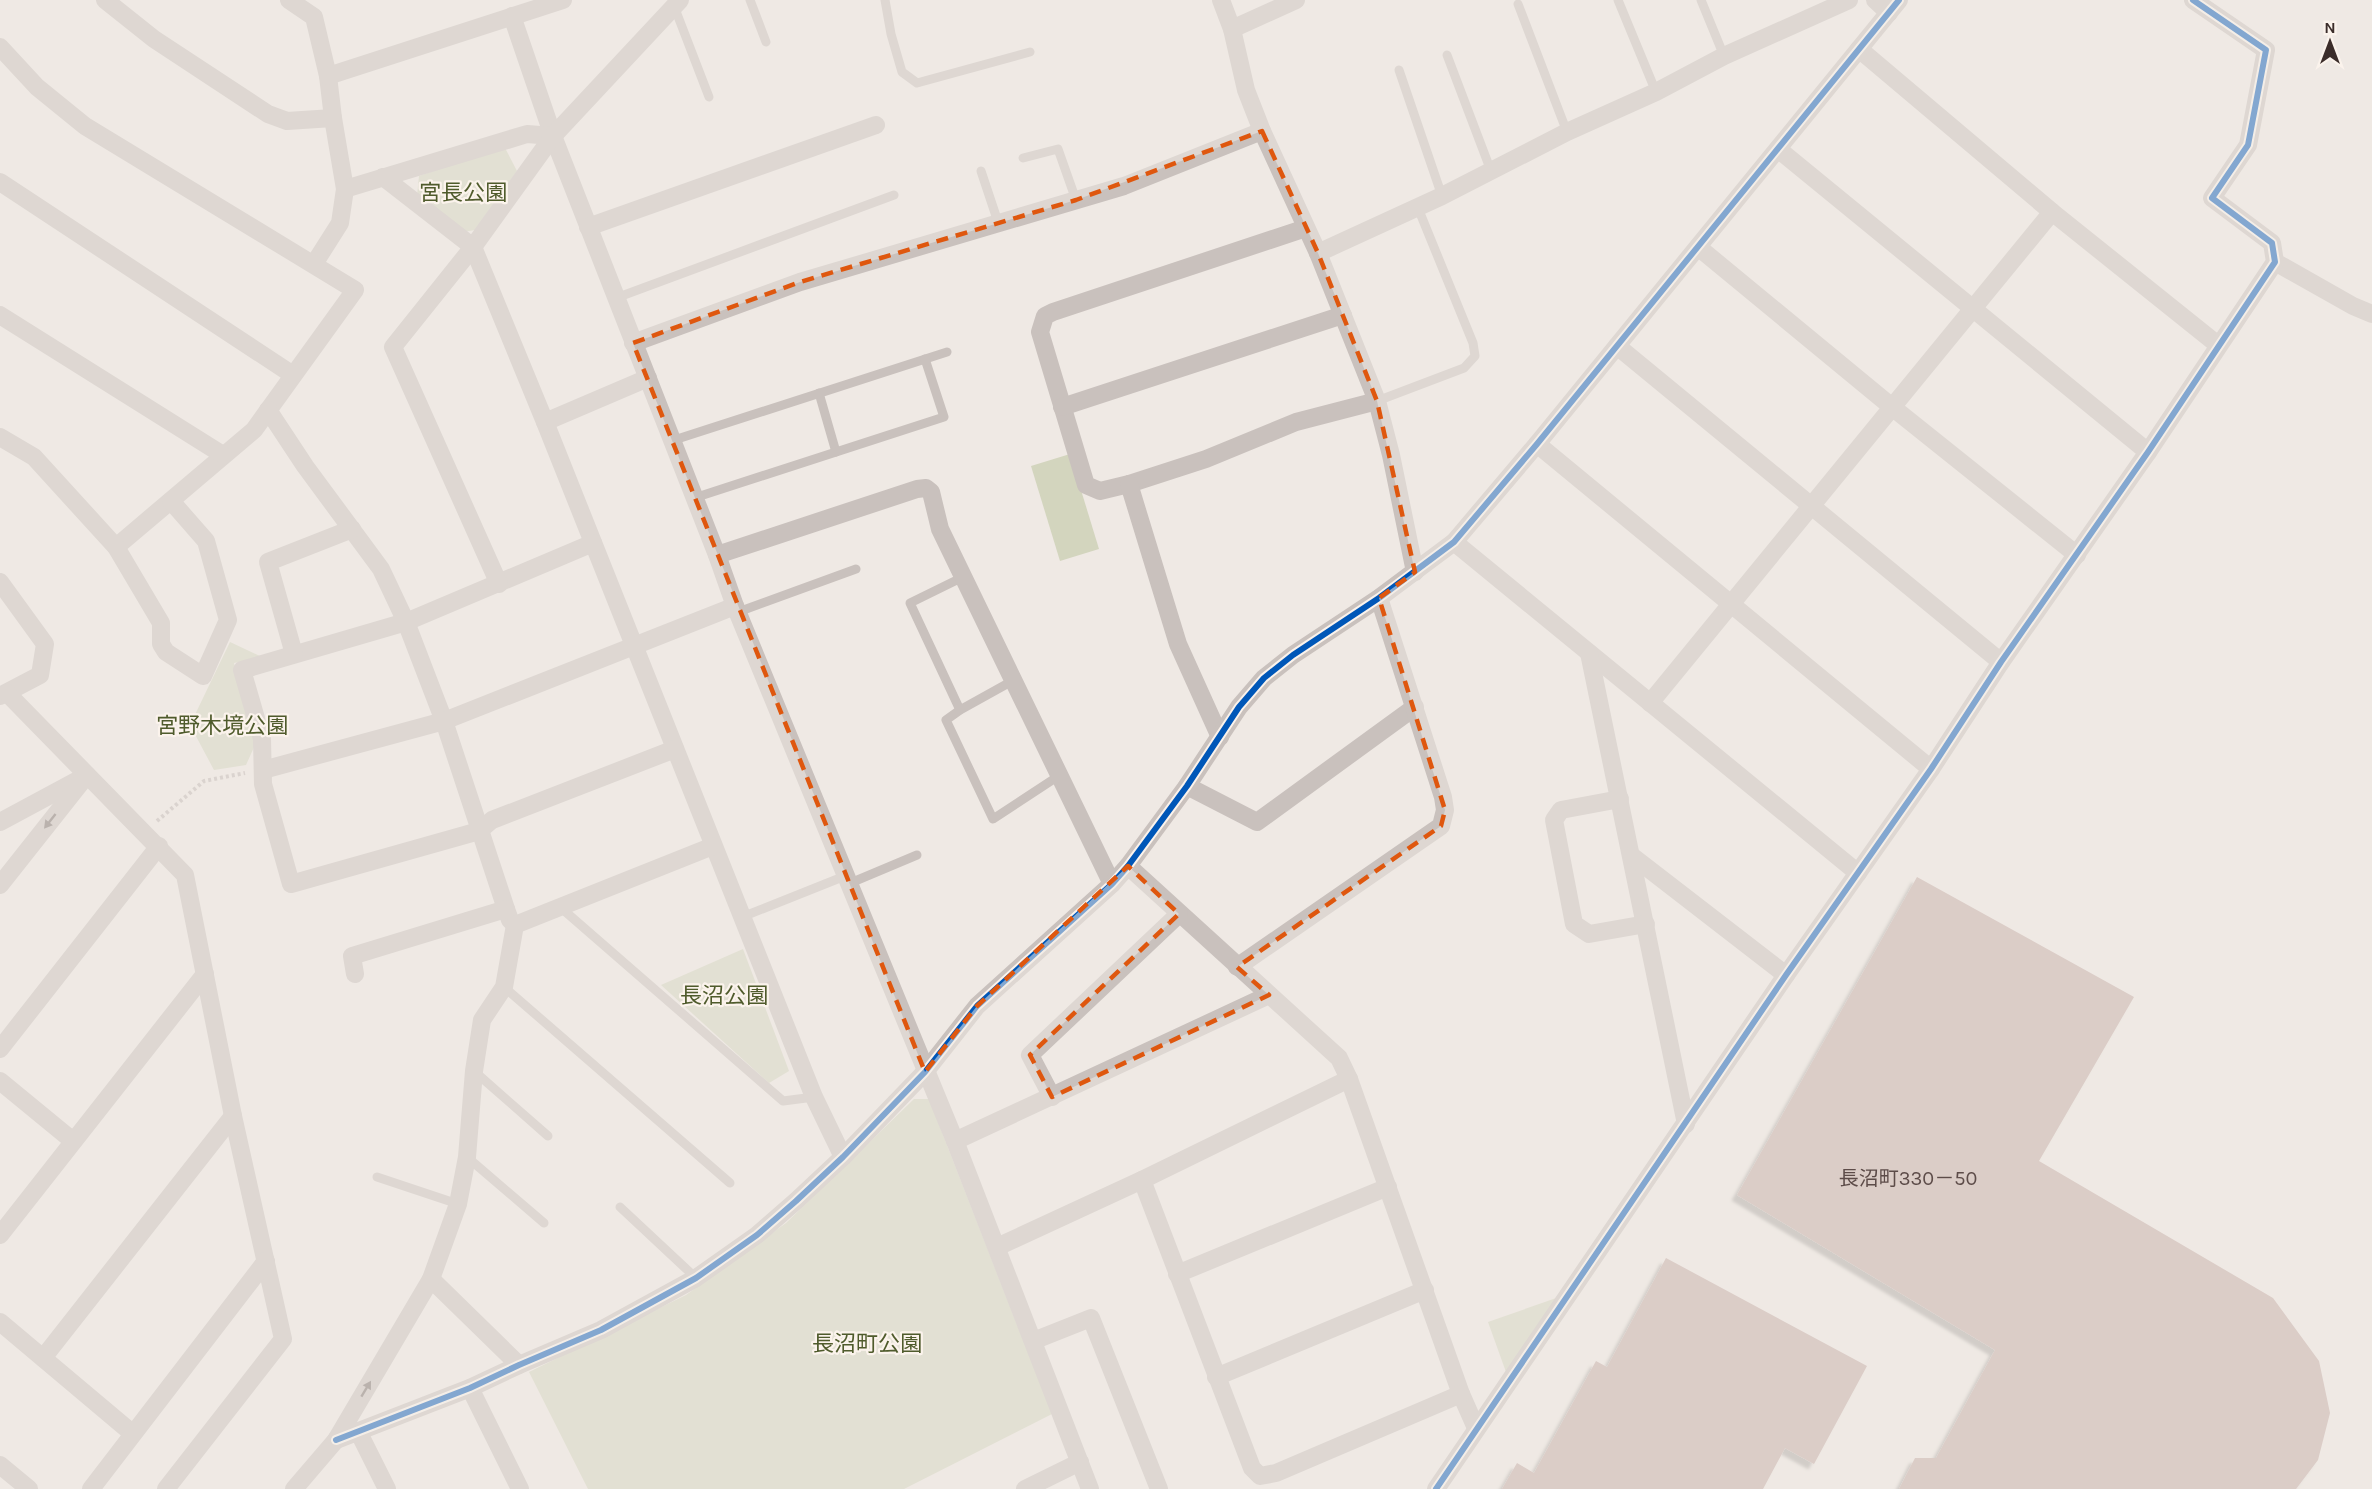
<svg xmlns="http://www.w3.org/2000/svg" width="2372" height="1489" font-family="Karla,'Noto Sans JP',sans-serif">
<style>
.green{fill:#d3d5be}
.building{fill:#c4aaa5;filter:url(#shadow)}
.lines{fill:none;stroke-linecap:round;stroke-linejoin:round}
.path{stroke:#c2b9b5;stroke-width:4;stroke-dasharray:3 3;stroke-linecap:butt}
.service{stroke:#c9c1bd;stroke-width:9}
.minor{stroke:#c9c1bd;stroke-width:18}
.cycleway-casing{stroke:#fbf3ec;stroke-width:10}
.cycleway{stroke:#0057b8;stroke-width:6}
.oneway{fill:#7b706c}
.marked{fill:none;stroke:#df570e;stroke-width:4.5;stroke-dasharray:12 8;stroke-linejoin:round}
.labels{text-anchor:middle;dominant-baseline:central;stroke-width:4.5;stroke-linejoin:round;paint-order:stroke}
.number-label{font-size:20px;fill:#5d4c49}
.park-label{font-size:22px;fill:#4f5b2c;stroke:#fbf3ec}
</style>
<defs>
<filter id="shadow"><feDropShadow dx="-5.5" dy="5.5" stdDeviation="1.5" flood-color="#0004"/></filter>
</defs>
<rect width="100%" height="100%" fill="#efe9e4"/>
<g class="green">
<polygon points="504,146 517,171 475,230 463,232 417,196 419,176"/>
<polygon points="1070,454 1099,549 1060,561 1031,466"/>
<polygon points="230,642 262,657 234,663 255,745 246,765 214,770 190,725"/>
<polygon points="743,949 789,1071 769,1083 661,985"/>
<polygon points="914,1099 929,1099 1052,1414 904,1489 588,1489 529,1372 686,1295 786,1223"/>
<polygon points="1562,1296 1506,1372 1488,1322"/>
</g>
<g class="building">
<polygon points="1917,877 2134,997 2039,1161 2273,1298 2319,1361 2330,1413 2318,1460 2296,1489 1899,1489 1915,1458 1936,1458 1995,1350 1737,1195"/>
<polygon points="1666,1258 1867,1366 1814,1464 1785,1448 1763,1489 1502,1489 1517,1463 1534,1473 1596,1361 1607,1367"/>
</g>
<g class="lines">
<polyline class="path" points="157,821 204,781 245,773"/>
<g class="service">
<polyline points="750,0 766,42"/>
<polyline points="885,0 891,34 902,72 917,83 1030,52"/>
<polyline points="1618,0 1656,92"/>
<polyline points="1701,0 1724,56"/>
<polyline points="1518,4 1567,132"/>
<polyline points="674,6 709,97"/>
<polyline points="1447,55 1491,171"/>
<polyline points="1399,70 1442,196"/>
<polyline points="1023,158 1058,149 1076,200"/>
<polyline points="981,171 998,222"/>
<polyline points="616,298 894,195"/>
<polyline points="819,393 836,452"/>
<polyline points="1377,401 1464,368 1475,356 1473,343 1418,208"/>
<polyline points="671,441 947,352"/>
<polyline points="694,498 944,417 925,359"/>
<polyline points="738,612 856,569"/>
<polyline points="1014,680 960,710 946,720 993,819 1060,775"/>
<polyline points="960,710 910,603 963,577"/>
<polyline points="848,884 917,855"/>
<polyline points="560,907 783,1101 814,1097"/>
<polyline points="742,917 845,876"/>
<polyline points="504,987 730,1183"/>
<polyline points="474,1071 548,1136"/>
<polyline points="467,1157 544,1223"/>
<polyline points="377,1177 458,1204"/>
<polyline points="620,1207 696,1278"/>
</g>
<g class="minor">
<polyline points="105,0 154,39 268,114 287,121 333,118"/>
<polyline points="289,0 314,17 328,76 333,118 345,189 340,223 314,264"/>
<polyline points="1221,0 1232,29 1246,90 1262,131 1318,253 1377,401 1391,455 1415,572"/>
<polyline points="1875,0 1889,13"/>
<polyline points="512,16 553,136 717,555 735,606 955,1141 1090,1489"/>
<polyline points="1232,29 1296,0"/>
<polyline points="0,47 37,87 85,126 355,290 254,430 116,547"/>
<polyline points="1859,49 2052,212 2218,345"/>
<polyline points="328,76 563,0"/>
<polyline points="1778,149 2148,452"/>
<polyline points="383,177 473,247 545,422 814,1097 843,1157"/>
<polyline points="0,182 293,375"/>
<polyline points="345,189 527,134 553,136"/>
<polyline points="588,227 876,125"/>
<polyline points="1306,228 1053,312 1045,316 1040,332 1086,485 1100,491 1129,484 1206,459 1296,422 1377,401"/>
<polyline points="1698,247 1892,407 2077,555"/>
<polyline points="1318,253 1442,196 1567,132 1656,92 1724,56 1849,0"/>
<polyline points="2275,262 2353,306 2372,314"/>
<polyline points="0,315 223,455"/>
<polyline points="633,343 800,282 1124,186 1262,131"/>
<polyline points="1617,346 2001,662"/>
<polyline points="1062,407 1343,315"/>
<polyline points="268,410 305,466 381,569 406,622 444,721 506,909 510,920 515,925"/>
<polyline points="545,422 648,378"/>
<polyline points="0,437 34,457 116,547 161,623 161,644 166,652 203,676 228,620 206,541 171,501"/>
<polyline points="1537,444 1931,769"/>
<polyline points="1129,484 1178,644 1220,737"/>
<polyline points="1454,542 1858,873"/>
<polyline points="593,543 406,622 242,670 262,739 263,784 291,884 479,831 492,820 675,749"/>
<polyline points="717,555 917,489 926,488 931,492 940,529 1112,884"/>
<polyline points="0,582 45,644 40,675 0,696"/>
<polyline points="499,584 393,347 473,247 553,136 680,0"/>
<polyline points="1589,653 1686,1124"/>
<polyline points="294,654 268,562 352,529"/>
<polyline points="7,693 185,875 233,1116 283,1339 166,1489"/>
<polyline points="1650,703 2052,212"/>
<polyline points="263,770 444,721 735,606"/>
<polyline points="1187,786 1257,822 1415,707"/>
<polyline points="1620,799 1561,810 1554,820 1574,924 1589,934 1646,924"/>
<polyline points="0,822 80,779"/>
<polyline points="1632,856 1786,975"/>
<polyline points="1128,866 1339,1058 1349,1079 1461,1394 1476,1428"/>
<polyline points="0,885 87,775"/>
<polyline points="1237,967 1441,826 1445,810 1443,797 1379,598"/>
<polyline points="355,974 352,956 506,909"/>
<polyline points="0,1049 159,846"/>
<polyline points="0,1081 73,1141"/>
<polyline points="1052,1097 1030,1055 1179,914"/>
<polyline points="955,1141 1269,995"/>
<polyline points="1142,1180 1252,1468 1260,1476 1276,1473 1461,1394"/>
<polyline points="0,1235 205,974"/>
<polyline points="997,1247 1142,1180 1349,1079"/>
<polyline points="1177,1274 1388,1187"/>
<polyline points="431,1279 519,1365"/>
<polyline points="0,1322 132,1433"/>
<polyline points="1033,1341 1091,1318 1159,1489"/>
<polyline points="43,1358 233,1116"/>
<polyline points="1216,1377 1425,1290"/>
<polyline points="470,1388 520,1489"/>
<polyline points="358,1431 387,1489"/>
<polyline points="336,1440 470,1388 519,1365 601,1330 696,1278 757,1235 796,1201 843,1157 925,1072 977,1006 1112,884 1128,866 1187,786 1239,707 1264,678 1293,655 1379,598 1454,542 1537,444 1899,0"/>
<polyline points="0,1465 29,1489"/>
<polyline points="91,1489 266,1261"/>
<polyline points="294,1489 336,1440 431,1279 458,1204 467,1157 474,1071 482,1020 504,987 515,925 713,846"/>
<polyline points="1025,1489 1080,1462"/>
<polyline points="1436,1489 1786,975 1931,769 2001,662 2148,452 2275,262 2272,243 2212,198 2248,145 2266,50 2193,0"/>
</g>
<g class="cycleway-casing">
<g id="cycleway">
<polyline points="336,1440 470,1388 519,1365 601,1330 696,1278 757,1235 796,1201 843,1157 925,1072 977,1006 1112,884 1128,866 1187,786 1239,707 1264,678 1293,655 1379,598 1454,542 1537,444 1899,0"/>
<polyline points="1436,1489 1786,975 1931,769 2001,662 2148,452 2275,262 2272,243 2212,198 2248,145 2266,50 2193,0"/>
</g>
</g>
<use href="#cycleway" class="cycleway"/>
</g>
<defs><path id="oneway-solid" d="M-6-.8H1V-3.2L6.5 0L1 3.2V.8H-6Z" transform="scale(1.5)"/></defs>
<g class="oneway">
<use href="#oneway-solid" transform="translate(50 821) rotate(128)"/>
<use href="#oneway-solid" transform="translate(366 1389) rotate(-59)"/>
</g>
<path d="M0 0H2372V1489H0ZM1262,131L1318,253L1377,401L1415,572L1379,598L1445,810L1441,826L1237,967L1269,995L1052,1097L1030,1055L1179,914L1128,866L977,1006L925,1072L633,343L800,282L1076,200Z" fill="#efe9e4" fill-opacity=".55" fill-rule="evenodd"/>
<path class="marked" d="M1262,131L1318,253L1377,401L1415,572L1379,598L1445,810L1441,826L1237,967L1269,995L1052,1097L1030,1055L1179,914L1128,866L977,1006L925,1072L633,343L800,282L1076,200Z"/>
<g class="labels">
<g class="number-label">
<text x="1908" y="1178">長沼町330－50</text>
</g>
<g class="park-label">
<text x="463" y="193">宮長公園</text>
<text x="222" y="726">宮野木境公園</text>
<text x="724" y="996">長沼公園</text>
<text x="867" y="1344">長沼町公園</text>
</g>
</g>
<g transform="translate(2330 42)" stroke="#fbf3ec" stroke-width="4.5" paint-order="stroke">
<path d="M0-4.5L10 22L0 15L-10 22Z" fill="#3b2d2a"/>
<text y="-9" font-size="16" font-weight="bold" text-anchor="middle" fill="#3b2d2a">N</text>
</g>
</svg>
